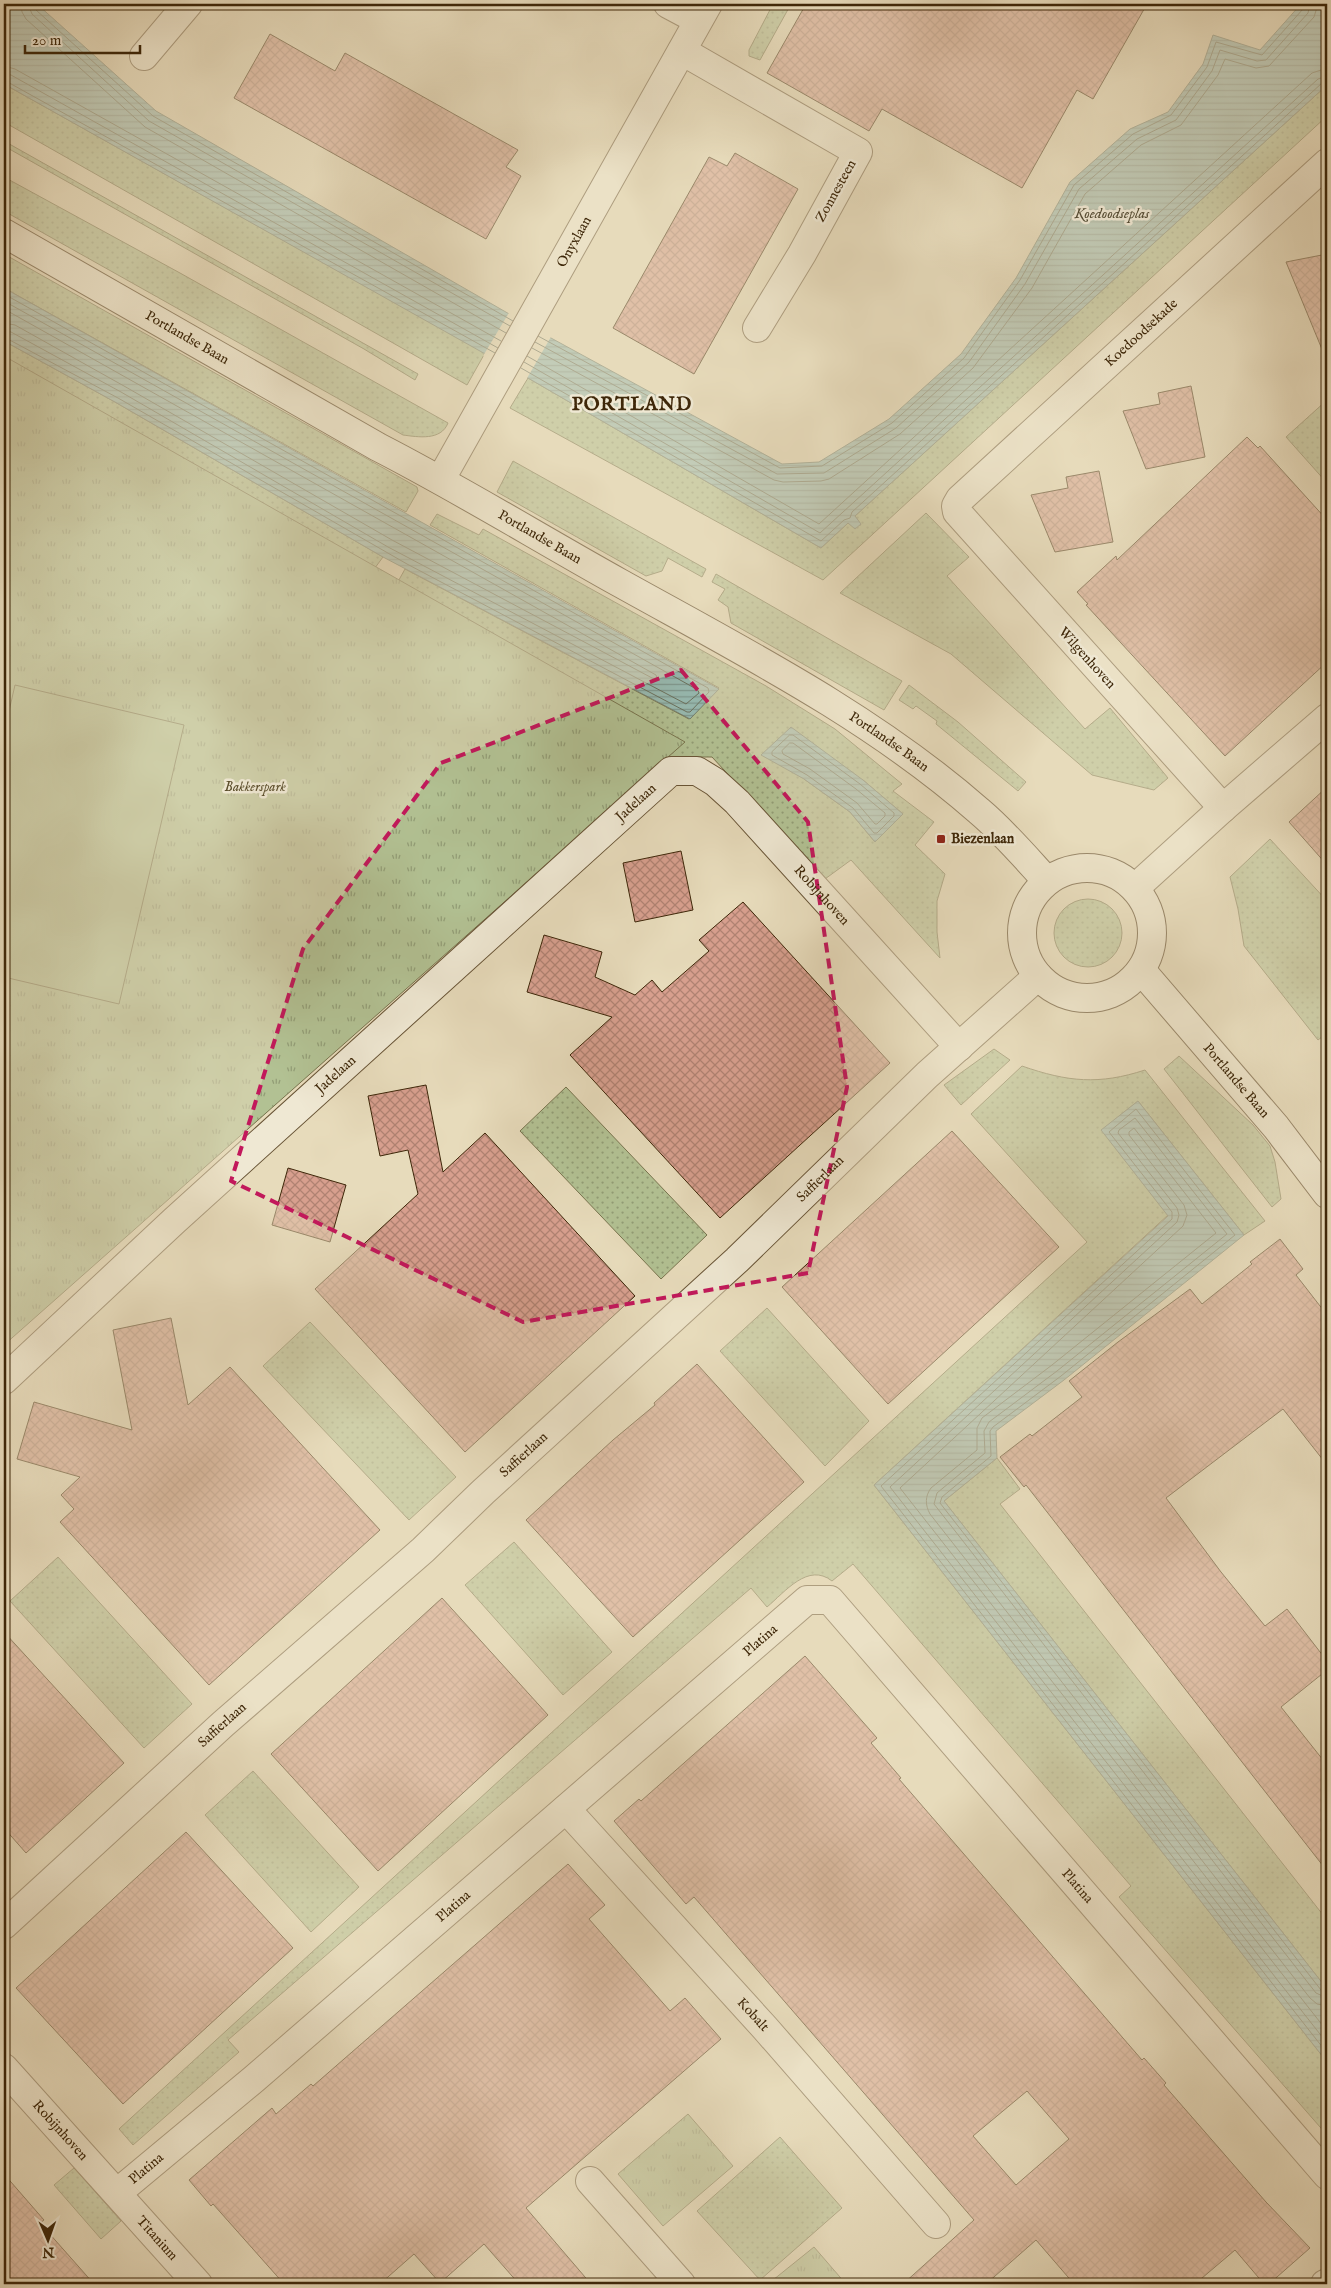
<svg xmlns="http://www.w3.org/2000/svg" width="1331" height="2288" font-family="'IM FELL English',serif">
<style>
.grass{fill:url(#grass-dots);stroke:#78744e;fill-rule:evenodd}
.park{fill:url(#park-tufts);stroke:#78744e}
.pitch{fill:#b2c193;stroke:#78744e}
.water{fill:url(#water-rules);stroke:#73806f}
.pier{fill:#e7dbbb}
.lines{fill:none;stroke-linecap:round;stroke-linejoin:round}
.shore{stroke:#6a715e;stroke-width:1}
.building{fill:url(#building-cross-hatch);stroke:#3e2709;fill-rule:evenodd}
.street-casing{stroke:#685436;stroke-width:30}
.secondary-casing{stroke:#3e2709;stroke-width:30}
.street{stroke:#efe8d3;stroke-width:28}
.secondary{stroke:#efe8d3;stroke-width:28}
.marked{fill:none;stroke:#c2185b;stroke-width:4;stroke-dasharray:10 6;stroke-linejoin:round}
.poi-dot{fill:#8f2418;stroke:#efe8d3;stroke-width:2}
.labels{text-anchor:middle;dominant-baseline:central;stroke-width:5;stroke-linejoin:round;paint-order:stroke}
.street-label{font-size:14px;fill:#3e2709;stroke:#efe8d3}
.park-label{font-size:14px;font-style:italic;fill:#5b4e2c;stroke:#efe8d3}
.poi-label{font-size:14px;font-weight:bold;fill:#3e2709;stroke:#efe8d3;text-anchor:start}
.water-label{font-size:15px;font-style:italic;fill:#544c34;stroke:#efe8d3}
.district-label{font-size:19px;font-weight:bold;letter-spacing:1px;fill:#3e2709;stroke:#efe8d3}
</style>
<defs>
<pattern id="grass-dots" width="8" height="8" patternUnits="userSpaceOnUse" patternTransform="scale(1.25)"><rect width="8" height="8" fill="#b2c193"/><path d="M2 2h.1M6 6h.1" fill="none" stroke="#929d76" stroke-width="1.8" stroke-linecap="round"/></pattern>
<pattern id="park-tufts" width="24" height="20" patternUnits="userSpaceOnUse" patternTransform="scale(1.25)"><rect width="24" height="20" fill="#b2c193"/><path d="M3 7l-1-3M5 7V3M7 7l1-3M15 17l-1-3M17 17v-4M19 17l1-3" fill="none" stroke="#929d76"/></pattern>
<pattern id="water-rules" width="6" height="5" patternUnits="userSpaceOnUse" patternTransform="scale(1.25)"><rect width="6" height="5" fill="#97bbb3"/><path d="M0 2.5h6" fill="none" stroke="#7d9890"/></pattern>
<pattern id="building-cross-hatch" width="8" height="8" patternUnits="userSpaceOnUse" patternTransform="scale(1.25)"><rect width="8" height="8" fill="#d79f8e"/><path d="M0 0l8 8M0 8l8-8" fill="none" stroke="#b08272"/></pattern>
</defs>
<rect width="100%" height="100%" fill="#e7dbbb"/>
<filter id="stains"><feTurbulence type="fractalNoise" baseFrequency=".004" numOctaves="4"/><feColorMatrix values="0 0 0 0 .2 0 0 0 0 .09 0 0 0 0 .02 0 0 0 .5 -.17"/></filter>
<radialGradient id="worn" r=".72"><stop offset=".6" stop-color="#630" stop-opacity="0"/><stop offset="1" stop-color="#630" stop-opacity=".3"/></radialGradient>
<g class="grass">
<polygon points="773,4 791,4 760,60 749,56 749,50"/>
<polygon points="4,84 485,353 467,385 4,122"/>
<polygon points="1327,85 1327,116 823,580 510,408 528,378 821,548 848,523 861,525 855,516"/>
<polygon points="4,141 418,374 415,380 364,349 4,146"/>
<path d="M4,177L180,273L448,423C441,441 418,437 403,435L4,211Z"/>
<polygon points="4,254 417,487 418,491 406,512 4,288"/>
<polygon points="4,341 115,402 383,557 369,576 4,379"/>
<polygon points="1327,400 1327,483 1286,437"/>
<polygon points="513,461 706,569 702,577 668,558 662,571 646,576 497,492"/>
<polygon points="926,513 969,557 947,576 1085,729 1110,708 1168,778 1154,790 1092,775 951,654 840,593"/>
<path d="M437,514L479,535L483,529L766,686L835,729L902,784L893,791L934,822L915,845L945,874L937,901V932L940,958L851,860L825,879L712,757H668L390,596L405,569L689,719L719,688L430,525ZM804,779L863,780L903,814L875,842L850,812Z"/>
<polygon points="716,574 902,681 884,710 731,623 728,607 718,600 725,589 712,582"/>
<polygon points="909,685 958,722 1026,782 1018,791 936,724 937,721 916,706 913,709 899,700"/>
<polygon points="1270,839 1327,901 1327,1033 1318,1040 1244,946 1238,909 1230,877"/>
<circle cx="1088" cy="933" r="34"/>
<polygon points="994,1049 1010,1060 961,1105 944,1085"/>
<polygon points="1179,1056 1253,1125 1270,1146 1275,1162 1281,1199 1272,1207 1164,1069"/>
<path d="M1022,1066C1068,1082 1099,1085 1145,1070L1265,1221L1244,1235L1138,1101L1102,1130L1168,1215L874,1485L1327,2062V2135L1119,1897L1131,1886L853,1564L832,1581C808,1562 785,1592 767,1607L751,1588L228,2040L239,2052L133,2145L119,2129L1087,1242L971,1114Z"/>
<polygon points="566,1087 707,1235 661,1279 520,1131"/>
<polygon points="767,1308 869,1421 825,1466 720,1351"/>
<polygon points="310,1322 456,1477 409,1520 263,1366"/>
<polygon points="997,1458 1020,1489 1000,1504 1327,1920 1327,1989 944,1501"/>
<polygon points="514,1542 612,1652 563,1695 465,1585"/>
<polygon points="58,1557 192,1704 144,1748 10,1601"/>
<polygon points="253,1771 359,1887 311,1932 205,1815"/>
<polygon points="780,2137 842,2208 760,2280 697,2211"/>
<polygon points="74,2168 121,2221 101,2239 54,2185"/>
</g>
<g class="park">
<polygon points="4,356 685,742 4,1345"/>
<polygon points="688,2114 733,2166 663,2226 618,2174"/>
<polygon points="814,2247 846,2284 768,2284"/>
</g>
<polygon class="pitch" points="15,685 184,725 119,1004 4,977 4,733"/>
<g class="water">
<polygon points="4,4 37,4 156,111 551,338 782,464 819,462 889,419 961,354 1016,278 1070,182 1130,129 1168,112 1203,64 1213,35 1260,50 1301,4 1327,4 1327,85 855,516 861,524 855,529 848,523 821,548 528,378 4,84"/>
<polygon points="4,288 719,689 690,719 383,557 115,402 4,341"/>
<polygon points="791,727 863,780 903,814 875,842 850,812 804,779 761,755"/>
<polygon points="1138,1101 1244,1235 1064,1380 996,1431 997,1458 944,1501 1327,1989 1327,2062 874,1485 1168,1216 1101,1130"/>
</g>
<polygon class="pier" points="510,311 552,335 526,380 483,356"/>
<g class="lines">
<g class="shore">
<polyline points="21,4 22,12 26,19 145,127 506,333"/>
<polyline points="28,4 32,14 149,121 510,326"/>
<polyline points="34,4 36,10 153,116 513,321"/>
<polyline points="4,66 15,69 501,341"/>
<polyline points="4,74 11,75 498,348"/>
<polyline points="4,80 495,353"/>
<polyline points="4,294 708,688 709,692 690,712 687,712 407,564 118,398 4,337"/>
<polyline points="4,301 698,690 699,693 686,704 388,547 121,392 11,332 4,330"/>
<polyline points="4,309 656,675 657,678 654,679 392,540 124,386 15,325 4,323"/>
<polyline points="538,336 780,468 822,466 892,423 964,358 1020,280 1074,185 1133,134 1171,115 1207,67 1216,42 1262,55 1303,9 1304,4"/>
<polyline points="535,342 777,474 824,473 896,428 969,362 1025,284 1079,189 1137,139 1176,120 1212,71 1220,50 1257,61 1266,60 1308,13 1310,4"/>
<polyline points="532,348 774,480 783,482 821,481 829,479 900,434 973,368 1032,288 1085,194 1141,145 1181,125 1218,75 1225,59 1256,68 1269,66 1314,17 1318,4"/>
<polyline points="527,356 819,524 1312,73 1327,68"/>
<polyline points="524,362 820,533 1318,79 1327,76"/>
<polyline points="521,368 821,541 844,520 850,518 852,512 1322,83 1327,82"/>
<polygon points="790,735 793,735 860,784 894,813 894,816 877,833 874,833 853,808 807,775 772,755 772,752"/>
<polygon points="790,743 793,743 856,789 885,813 885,816 877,824 875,824 857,803 810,769 783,754 782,751"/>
<polyline points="1327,1992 1321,1990 940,1503 942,1497 991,1456 990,1431 993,1427 1061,1376 1235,1235 1136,1109 1109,1132 1172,1212 1172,1219 881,1486 1327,2053"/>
<polyline points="1327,1998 1316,1993 934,1504 937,1493 985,1453 984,1431 989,1422 1057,1371 1227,1234 1135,1118 1119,1130 1118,1133 1177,1208 1179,1215 1177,1222 890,1487 1327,2043"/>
<path d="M1327,2006L1317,2004L1310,1998L930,1514C925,1505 925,1496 931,1488L977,1450V1428L982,1418L1052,1365L1216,1233L1134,1128L1129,1132V1135L1184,1205L1187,1215L1183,1226L900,1488L1327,2031"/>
</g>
</g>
<g class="building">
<polygon points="806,4 1147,4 1093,99 1077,90 1022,188 882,109 869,131 767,73"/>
<polygon points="270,34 335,71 345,53 518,150 506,167 521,176 486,239 234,98"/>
<polygon points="735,153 798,189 694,374 613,328 709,157 727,166"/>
<polygon points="1327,254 1327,359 1326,359 1286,262"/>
<polygon points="1191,386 1205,457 1146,469 1123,411 1160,404 1158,393"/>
<polygon points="1247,437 1258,448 1260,446 1327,520 1327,662 1225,756 1086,605 1088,604 1077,592 1116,556 1117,560"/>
<polygon points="1099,471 1113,542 1055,552 1031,495 1068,488 1066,477"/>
<polygon points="1327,787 1327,865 1289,822"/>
<polygon points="681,851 693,910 635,922 623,863"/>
<polygon points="743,902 890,1063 720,1218 570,1055 612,1017 527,992 544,935 602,952 595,977 635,995 652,980 662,992 709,951 699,940"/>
<polygon points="426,1085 443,1172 485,1133 635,1296 465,1452 315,1289 418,1194 408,1150 380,1156 368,1096"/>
<polygon points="952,1131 1059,1247 888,1404 782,1287"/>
<polygon points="288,1168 346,1185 330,1242 272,1225"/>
<polygon points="1280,1239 1303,1269 1296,1275 1327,1315 1327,1465 1283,1409 1166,1498 1221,1572 1265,1626 1287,1609 1327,1661 1327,1670 1281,1707 1327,1765 1327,1871 1026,1485 1024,1487 1000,1457 1030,1434 1032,1436 1082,1397 1069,1381 1118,1342 1190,1289 1202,1304 1252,1264 1250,1262"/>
<polygon points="171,1318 188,1405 230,1367 380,1530 209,1685 60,1522 74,1509 61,1495 80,1477 17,1459 34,1402 132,1430 113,1330"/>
<polygon points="697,1364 804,1482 633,1637 526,1520 613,1440 655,1405 654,1403"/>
<polygon points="442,1598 548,1715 378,1871 271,1754"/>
<polygon points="4,1632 124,1763 26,1853 4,1828"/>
<path d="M805,1656L877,1738L871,1743L901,1778L899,1779L1142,2060L1144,2058L1166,2083L1164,2085L1266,2202L1310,2248L1269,2284H1264L1235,2250L1195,2284H1074L1036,2240L986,2284H903L974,2220L694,1897L686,1904L614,1821L639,1799L641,1801ZM1027,2091L1069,2139L1016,2185L973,2136Z"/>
<polygon points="186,1832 293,1948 123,2104 16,1988"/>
<polygon points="568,1864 605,1905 589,1919 670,2011 685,1998 721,2039 526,2208 591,2284 519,2284 484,2244 440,2283 414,2254 380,2284 284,2284 213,2204 211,2206 189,2180 272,2108 276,2114 311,2084 313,2086"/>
<polygon points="4,2174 44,2220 40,2223 94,2284 4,2284"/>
</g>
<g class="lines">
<g class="street-casing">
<g id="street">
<polyline points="668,4 698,20"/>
<polyline points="682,51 858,152 802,254 757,328"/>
<polyline points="144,56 188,4"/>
<path id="s1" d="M441,479L708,4"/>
<path id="s2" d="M1223,808L957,512L956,506L960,499L1327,163"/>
<polyline points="1135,888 1223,808 1327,718"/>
<path id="s3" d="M4,1380L174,1221L671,771H697L715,782L737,802L959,1047"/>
<path id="s4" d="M566,1809L765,2028L936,2224"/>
<path id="s5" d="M4,1925L223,1724L423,1550L483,1492L737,1260L927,1075L1038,976"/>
<path id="s6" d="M4,2068L198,2284"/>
<polyline points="590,2181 681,2284"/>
<path id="s7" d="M117,2193L254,2079L807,1600H830L1327,2175"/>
<polyline points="1325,2284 1327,2283"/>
</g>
</g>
<g class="secondary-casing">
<g id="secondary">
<path id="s8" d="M4,233L378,447C460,489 539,538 620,583C744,652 872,717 979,811C1004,832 1025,857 1047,881"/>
<circle cx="1087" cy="933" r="65"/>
<path id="s9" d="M1141,970L1276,1127L1327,1194"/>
</g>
</g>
<use href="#street" class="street"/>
<use href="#secondary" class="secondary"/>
</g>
<path d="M0 0H1331V2288H0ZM681,670L808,822L847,1087L808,1273L523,1322L231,1181L303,949L441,763Z" fill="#e7dbbb" fill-opacity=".55" fill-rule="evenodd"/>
<path class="marked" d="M681,670L808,822L847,1087L808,1273L523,1322L231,1181L303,949L441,763Z"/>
<rect class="poi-dot" x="936" y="834" width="10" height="10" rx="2.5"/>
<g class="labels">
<g class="street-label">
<text transform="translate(836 191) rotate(-61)">Zonnesteen</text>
<text stroke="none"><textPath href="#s1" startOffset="272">Onyxlaan</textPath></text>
<text stroke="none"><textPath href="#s2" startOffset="658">Koedoodsekade</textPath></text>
<text stroke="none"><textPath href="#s8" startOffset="211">Portlandse Baan</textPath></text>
<text stroke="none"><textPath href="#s8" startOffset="616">Portlandse Baan</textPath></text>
<text transform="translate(1087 658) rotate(48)">Wilgenhoven</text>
<text stroke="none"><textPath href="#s8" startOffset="1021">Portlandse Baan</textPath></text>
<text stroke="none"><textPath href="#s3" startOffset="856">Jadelaan</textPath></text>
<text stroke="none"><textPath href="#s3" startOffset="1106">Robijnhoven</textPath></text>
<text stroke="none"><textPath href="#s3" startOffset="451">Jadelaan</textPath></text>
<text stroke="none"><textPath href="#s9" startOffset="146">Portlandse Baan</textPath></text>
<text stroke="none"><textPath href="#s5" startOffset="1106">Saffierlaan</textPath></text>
<text stroke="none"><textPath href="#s5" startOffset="701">Saffierlaan</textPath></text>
<text stroke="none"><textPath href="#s7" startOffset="848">Platina</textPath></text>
<text stroke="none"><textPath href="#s5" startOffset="296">Saffierlaan</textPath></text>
<text stroke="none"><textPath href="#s7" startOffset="1311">Platina</textPath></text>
<text stroke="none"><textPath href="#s7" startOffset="442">Platina</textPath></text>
<text stroke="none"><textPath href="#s4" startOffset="278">Kobalt</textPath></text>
<text stroke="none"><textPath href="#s6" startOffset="84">Robijnhoven</textPath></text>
<text stroke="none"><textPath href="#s7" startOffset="38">Platina</textPath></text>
<text stroke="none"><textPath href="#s6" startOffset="229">Titanium</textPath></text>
</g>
<g class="park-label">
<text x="255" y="787">Bakkerspark</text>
</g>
<g class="poi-label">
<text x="951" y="839">Biezenlaan</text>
</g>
<g class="water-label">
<text x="1112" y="213">Koedoodseplas</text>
</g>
<g class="district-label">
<text x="632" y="405">PORTLAND</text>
</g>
</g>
<rect width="1331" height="2288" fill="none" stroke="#e7dbbb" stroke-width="20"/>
<rect x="5" y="5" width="1321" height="2278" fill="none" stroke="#3e2709" stroke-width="2.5"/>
<rect x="10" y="10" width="1311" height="2268" fill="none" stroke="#3e2709"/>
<g transform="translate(48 2240) rotate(178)" stroke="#efe8d3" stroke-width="4" paint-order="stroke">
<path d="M0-4L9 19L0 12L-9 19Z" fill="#3e2709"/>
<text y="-8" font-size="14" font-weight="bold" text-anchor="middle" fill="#3e2709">N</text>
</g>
<path d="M25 45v8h115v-8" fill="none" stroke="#3e2709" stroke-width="2.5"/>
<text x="32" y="45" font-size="15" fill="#3e2709" stroke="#efe8d3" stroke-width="4" paint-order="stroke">20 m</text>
<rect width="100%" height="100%" filter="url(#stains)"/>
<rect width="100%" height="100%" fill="url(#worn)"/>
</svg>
